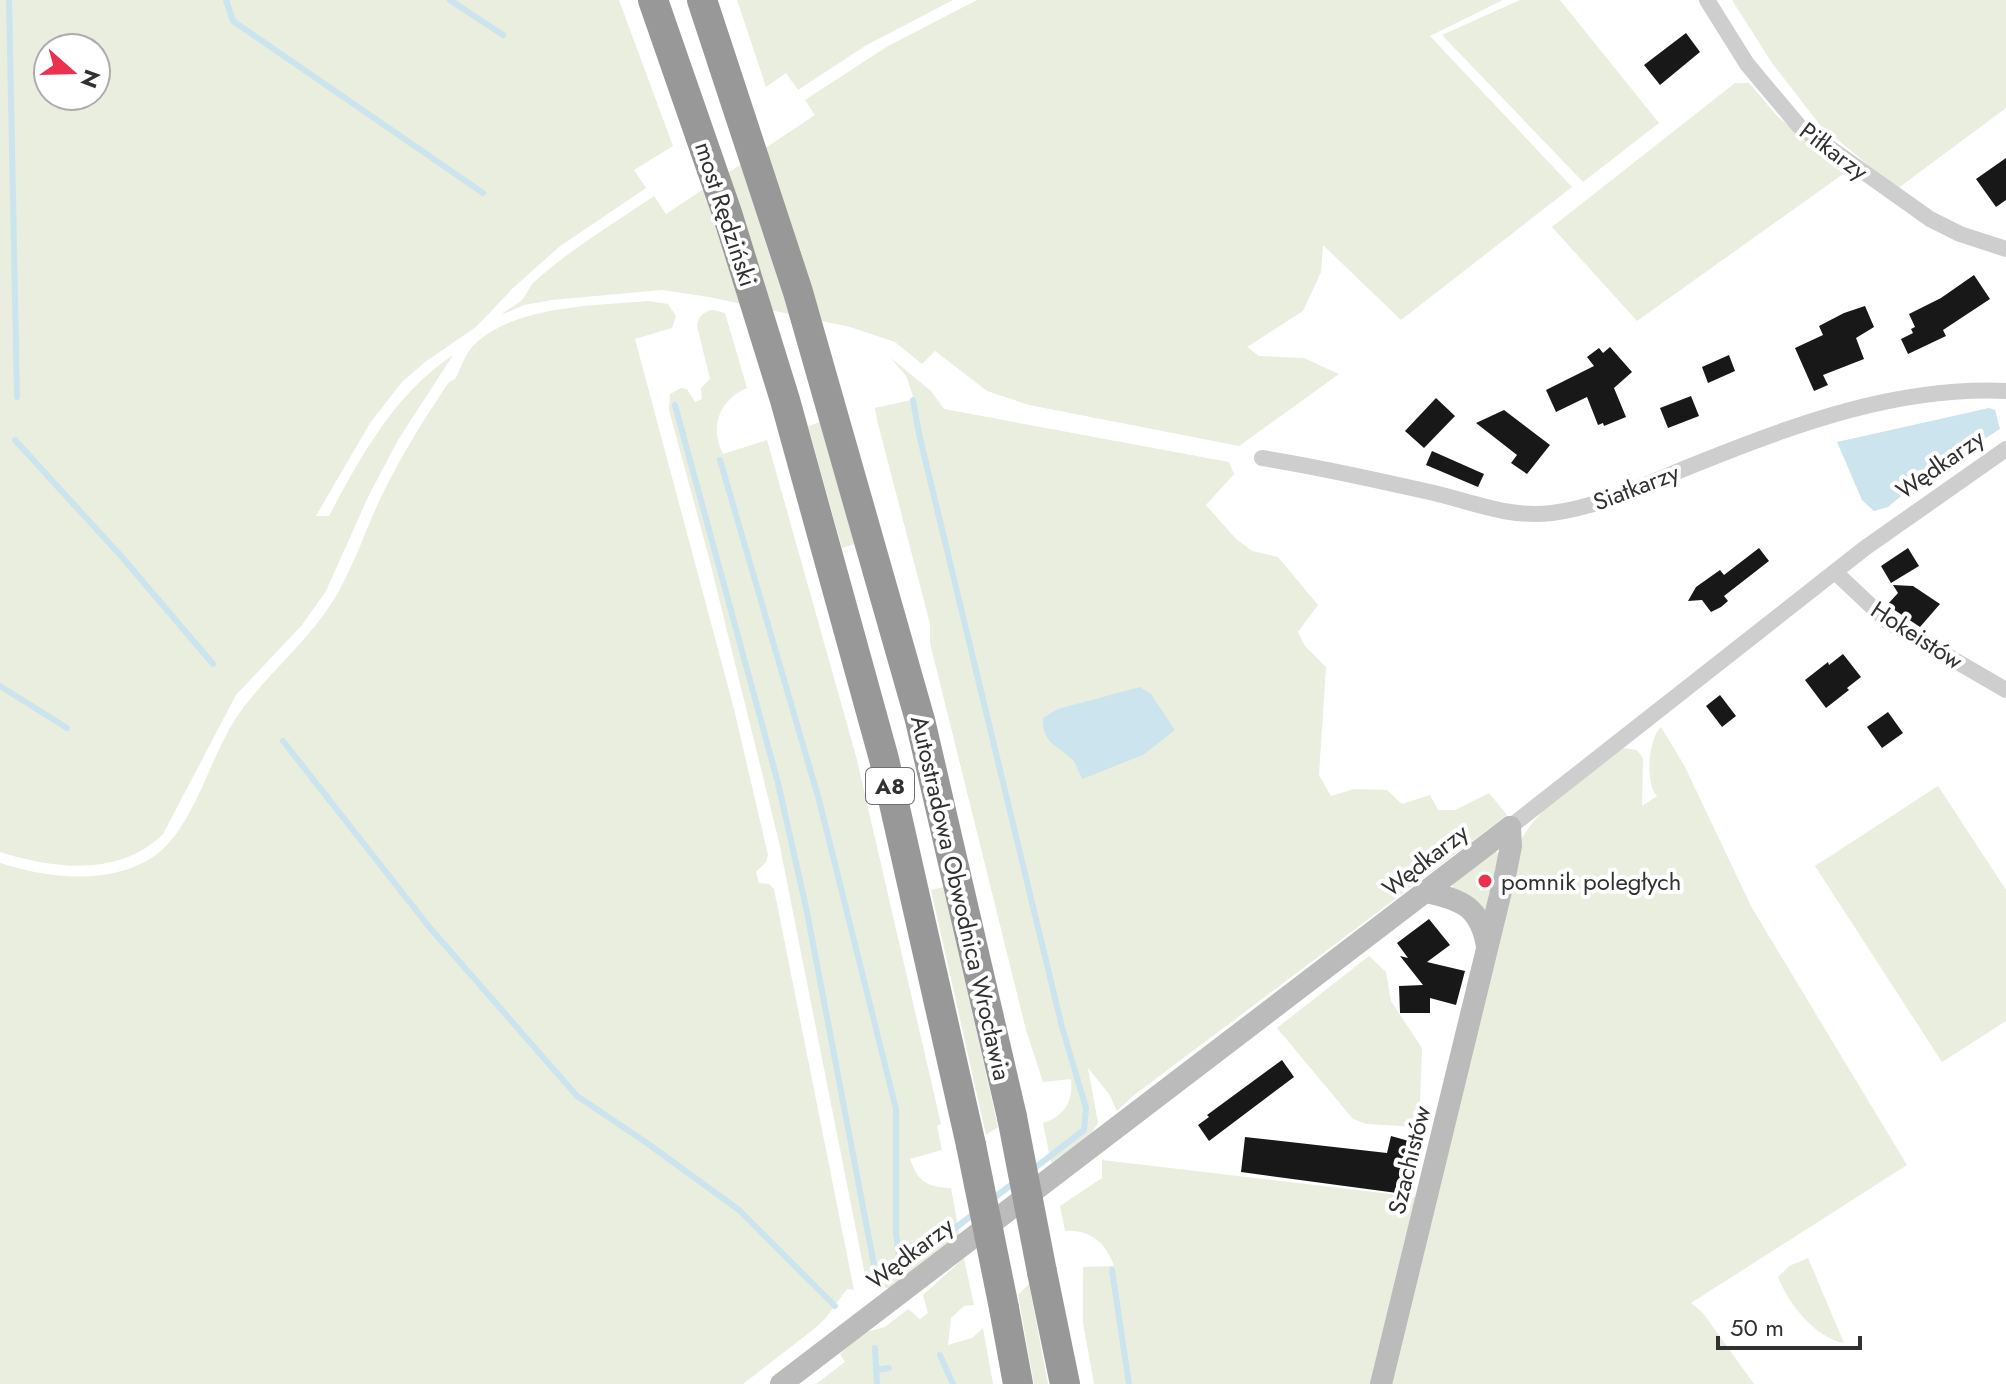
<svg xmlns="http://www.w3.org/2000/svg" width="2006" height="1384" font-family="Jost,sans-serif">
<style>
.green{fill:#e9eedf;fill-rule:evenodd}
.water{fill:#cbe4ee}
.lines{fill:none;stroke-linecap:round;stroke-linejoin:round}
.stream{stroke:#cbe4ee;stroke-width:6}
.building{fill:#181818}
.street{stroke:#cecece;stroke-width:16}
.secondary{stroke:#bbb;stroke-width:22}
.highway{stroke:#989898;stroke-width:30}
.highway-bridge{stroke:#989898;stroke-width:30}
.poi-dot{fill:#ed2f50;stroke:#fff;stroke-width:3}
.labels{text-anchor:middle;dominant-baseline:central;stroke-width:8;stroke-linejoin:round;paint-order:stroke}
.shield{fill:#fff;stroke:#6f6f6f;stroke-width:2}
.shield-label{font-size:22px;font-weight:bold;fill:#313131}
.street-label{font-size:24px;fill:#313131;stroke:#fff}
.poi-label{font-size:24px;fill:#313131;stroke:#fff;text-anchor:start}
</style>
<rect width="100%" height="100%" fill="#fff"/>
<g class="green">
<path d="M0,0H619L673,146L634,170L646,188L559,247L513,288L476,327L425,362L402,382L370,423L316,516H329C362,454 394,395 453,355L398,440L369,495L326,591L302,625L236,695L163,834C120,877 54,869 0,852ZM48,48H96V96H48Z"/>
<polygon points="737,0 953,0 865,46 798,90 786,73 766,87"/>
<path d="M977,0H1503L1430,36L1572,187L1401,320L1323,245L1321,272L1303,311L1247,347L1259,356L1304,358L1339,374L1239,446L1029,405L987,391L935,351L922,364L895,342L850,327L709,297L662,290L552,300L524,305L501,315C508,309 515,306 521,301C527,296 528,287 535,281C571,249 614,223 654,196L666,214L815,115L805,100L888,46Z"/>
<polygon points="1520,0 1560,0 1659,123 1583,182 1442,35"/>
<polygon points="1732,0 2006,0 2006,108 1897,189 1820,125 1772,63"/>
<polygon points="1735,83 1749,83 1777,116 1846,172 1637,321 1552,227"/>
<path d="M648,301L668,304L676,316L672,328L635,339L734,709L768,855L766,862L756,872L759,883L769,884L774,889L854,1290L847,1289L825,1319L814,1329L743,1384H0V863C48,878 108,886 153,857C192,831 208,763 233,723C261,678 305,646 333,601C353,569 365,531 381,497C401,456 424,419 449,382L455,379C462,367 465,352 477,342C520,305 594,306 648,301Z"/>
<path d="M713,310L725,313L747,388C720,399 709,427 723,454L767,440L856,756L941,1124L937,1126L942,1150L910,1159C918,1182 927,1187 951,1188L960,1237L890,1288C874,1289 869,1284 864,1270L779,842L709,558L669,410L670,394L681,388L687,389L695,402L702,399L701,388L710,379L697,326C698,317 703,311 713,310Z"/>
<path d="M891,358L931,391L944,409L1229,462L1234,474L1206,505L1236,539L1252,551L1278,557L1318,605L1298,632L1305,646L1326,667L1319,775L1331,796L1354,789L1387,790L1402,804L1430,795L1438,810H1455L1489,793L1507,815L1133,1096L1117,1111L1109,1094L1088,1068L1098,1123L1089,1137L1051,1163L1043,1123C1066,1116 1073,1100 1071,1079L1043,1082L1026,1030L930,643V624L877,420L875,408L911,400L913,396L906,376Z"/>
<polygon points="821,422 855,544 842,548 808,426"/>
<path d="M1661,727L1684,765L1752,908L1907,1165L1691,1303L1703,1313L1754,1384H1391L1517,848C1535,806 1588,776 1623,748L1637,750L1643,758L1642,806L1657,796C1645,783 1648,739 1661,727Z"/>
<polygon points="1938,786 2006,890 2006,1021 1942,1062 1815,866"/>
<polygon points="1495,851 1500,855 1486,911 1453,888 1452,883"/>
<polygon points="944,887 998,1127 986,1135 931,890"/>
<polygon points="1369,956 1386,972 1391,1001 1422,1048 1419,1127 1366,1124 1353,1119 1277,1028"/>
<path d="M1102,1160L1416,1197L1370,1384H1094L1083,1323V1267L1114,1266C1106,1243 1090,1229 1065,1231L1060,1206L1102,1178Z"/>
<polygon points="964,1258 974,1305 964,1306 951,1318 948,1345 972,1338 983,1328 993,1384 816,1384 845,1362 840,1354 862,1333 885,1327 908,1309 920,1319 928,1313 923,1295"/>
<path d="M1808,1258L1844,1343C1815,1338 1788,1303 1778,1277L1789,1266Z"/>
<polygon points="1029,1284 1048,1384 1034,1384 1018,1295"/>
</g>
<g class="water">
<polygon points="1989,408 1995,410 2000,429 1924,477 1888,507 1874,511 1862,500 1837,442"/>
<path d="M1140,687L1151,694L1175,730L1143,755L1082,779C1079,773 1077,765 1073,760C1059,746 1041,743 1043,718L1058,709Z"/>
</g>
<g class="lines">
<g class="stream">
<polyline points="9,0 17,397"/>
<polyline points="226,0 233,21 483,193"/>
<polyline points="450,0 503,35"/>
<polyline points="913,400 919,434 1062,1027 1086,1108 1084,1130 1032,1170"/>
<polyline points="675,405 778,783 807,912 874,1265"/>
<polyline points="15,440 121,556 213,664"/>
<polyline points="720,460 819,800 896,1109 896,1233 899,1256 903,1261"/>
<polyline points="0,686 67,728"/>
<polyline points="283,741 430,928 577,1096 647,1143 739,1210 835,1306"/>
<polyline points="990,1201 1016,1181"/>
<polyline points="897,1247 934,1244 975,1213"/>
<polyline points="1112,1270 1129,1384"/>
<polyline points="875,1348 877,1384"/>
<polyline points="940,1355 953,1384"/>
<polyline points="876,1370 889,1368"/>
</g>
</g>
<g class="building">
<polygon points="1686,33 1700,52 1660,85 1644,65"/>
<polygon points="2006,158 2006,200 1996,207 1976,179"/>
<polygon points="1974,275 1990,299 1943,330 1946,336 1908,354 1901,339 1913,333 1911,329 1915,327 1909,314 1941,298"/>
<polygon points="1865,306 1874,327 1856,338 1864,359 1823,375 1828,385 1814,391 1795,348 1823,335 1819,326 1844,313"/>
<polygon points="1610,347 1632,372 1614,388 1626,417 1604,426 1603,423 1598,425 1587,397 1556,412 1546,390 1594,366 1587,357 1599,348 1603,353"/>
<polygon points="1729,355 1735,371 1708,383 1702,367"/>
<polygon points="1691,396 1699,416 1668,428 1660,408"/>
<polygon points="1436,398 1455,416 1424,448 1405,431"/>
<polygon points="1504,410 1550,445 1527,474 1511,463 1517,455 1476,423"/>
<polygon points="1432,451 1484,474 1478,487 1426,465"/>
<polygon points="1759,548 1769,561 1724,596 1728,601 1721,607 1711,612 1702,600 1688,601 1696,587 1720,570 1724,575"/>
<polygon points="1908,548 1919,566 1891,583 1881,566"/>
<polygon points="1893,585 1913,586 1940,604 1920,627 1887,605 1898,593"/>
<polygon points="1843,654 1861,677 1847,688 1849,690 1826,708 1805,680 1828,662 1829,665"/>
<polygon points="1720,695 1736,716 1722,727 1706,706"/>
<polygon points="1888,712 1903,733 1882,748 1867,727"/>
<polygon points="1429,919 1450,945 1427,962 1465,971 1456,1005 1430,998 1430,1013 1400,1013 1399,986 1423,985 1400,956 1408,958 1397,943"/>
<polygon points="1282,1060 1294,1077 1209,1141 1198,1125 1209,1117 1207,1115"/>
<polygon points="1391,1136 1409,1141 1397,1193 1241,1172 1245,1137 1387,1153"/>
</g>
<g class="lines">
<g class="street">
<polyline points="1707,0 1747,64 1799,126 1930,219 1960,234 2006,249"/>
<path d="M1262,458C1320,467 1377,480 1434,493C1476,503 1509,518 1552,513C1605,506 1652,481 1701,462C1797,423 1901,386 2006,391"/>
<polyline points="1835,572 1887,621 2006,690"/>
<polyline points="1510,827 1865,548 2006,449"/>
</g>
<g class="secondary">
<path d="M1426,892C1463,900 1480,907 1487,946"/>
<polyline points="781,1384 1510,827"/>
<polyline points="1381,1384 1506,871 1511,846 1510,827"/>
</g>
<g class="highway">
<polyline points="653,0 727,213 785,400 884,759 971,1145"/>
<polyline points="702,0 798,292 920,720 1012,1117"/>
<polyline points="1042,1272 1065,1384"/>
<polyline points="1004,1308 1018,1384"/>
</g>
<g class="highway-bridge">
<polyline points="1012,1117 1042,1272"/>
<polyline points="971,1145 1004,1308"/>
</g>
</g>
<circle class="poi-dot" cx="1485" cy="881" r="8"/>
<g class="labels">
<rect class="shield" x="866" y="768" width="48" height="36" rx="6"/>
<g class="shield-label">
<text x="890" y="786">A8</text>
</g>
<g class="street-label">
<text transform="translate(1834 151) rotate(37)">Piłkarzy</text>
<text transform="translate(726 214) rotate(72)">most Rędziński</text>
<text transform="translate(1940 464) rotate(-35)">Wędkarzy</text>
<text transform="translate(1636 487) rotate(-21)">Siatkarzy</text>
<text transform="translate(1917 635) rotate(33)">Hokeistów</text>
<text transform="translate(1425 860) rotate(-38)">Wędkarzy</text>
<text transform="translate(961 898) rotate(77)">Autostradowa Obwodnica Wrocławia</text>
<text transform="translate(1409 1160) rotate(-76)">Szachistów</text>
<text transform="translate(910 1253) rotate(-37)">Wędkarzy</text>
</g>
<g class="poi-label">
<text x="1501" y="881">pomnik poległych</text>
</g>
</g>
<g transform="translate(72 72) rotate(110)"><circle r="38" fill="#ffffff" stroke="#adadad" stroke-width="2"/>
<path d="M0-6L14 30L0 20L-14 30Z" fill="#ed2f50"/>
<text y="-12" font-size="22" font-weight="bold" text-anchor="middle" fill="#313131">N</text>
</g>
<path d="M1718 1336v12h142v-12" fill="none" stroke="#313131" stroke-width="4"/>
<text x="1730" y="1336" font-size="24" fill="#313131" stroke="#ffffff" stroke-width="6" paint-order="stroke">50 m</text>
</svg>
